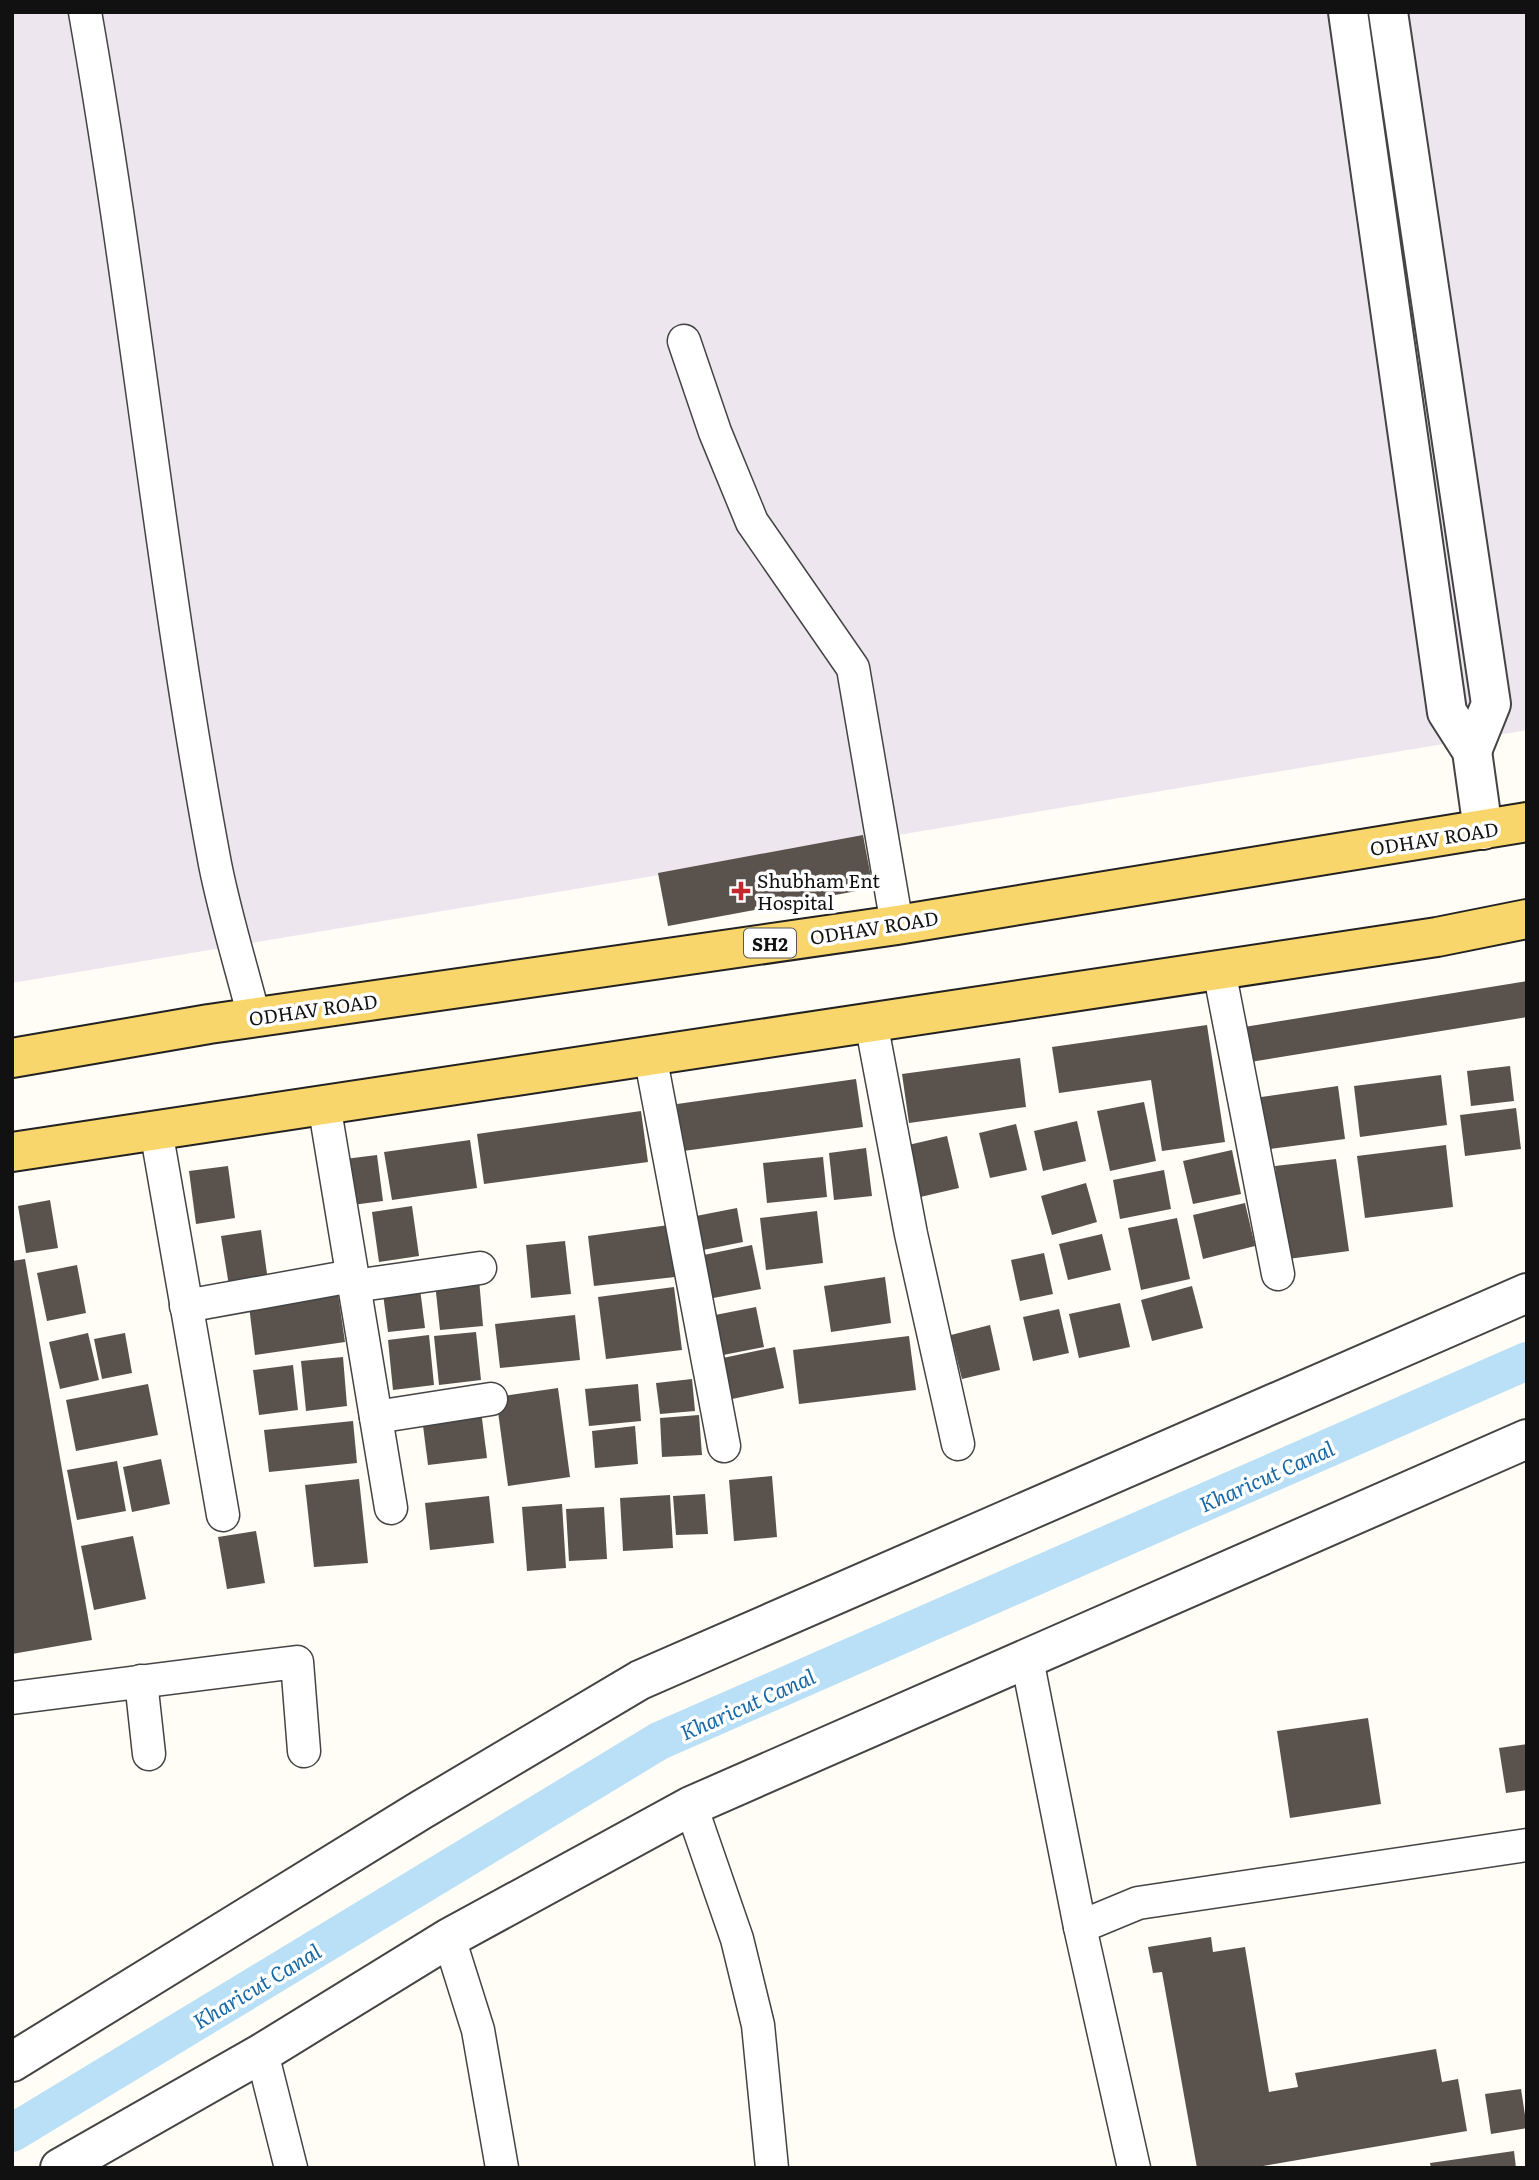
<svg xmlns="http://www.w3.org/2000/svg" width="1539" height="2180" font-family="Literata,serif">
<style>
.industrial{fill:#eee6ef}
.lines{fill:none;stroke-linecap:round;stroke-linejoin:round}
.canal{stroke:#b9e0f7;stroke-width:38}
.building{fill:#5a524d}
.minor-casing{stroke:#444;stroke-width:35}
.tertiary-casing{stroke:#444;stroke-width:42}
.primary-casing{stroke:#222;stroke-width:42}
.minor{stroke:#fff;stroke-width:32}
.tertiary{stroke:#fff;stroke-width:38}
.primary{stroke:#f9d66b;stroke-width:38}
.poi-dot{fill:#c4262e;stroke:#fff;stroke-width:2.5}
.labels{text-anchor:middle;dominant-baseline:central;stroke-width:7;stroke-linejoin:round;paint-order:stroke}
.shield{fill:#fff;stroke:#585858;stroke-width:2}
.shield-label{font-size:18px;font-weight:bold;fill:#111}
.street-label{font-size:19px;fill:#111;stroke:#fff}
.poi-label{font-size:19px;fill:#111;stroke:#fff;text-anchor:start}
.water-label{font-size:21px;font-style:italic;fill:#1768a6;stroke:#fff}
</style>
<rect width="100%" height="100%" fill="#fffdf5"/>
<polygon class="industrial" points="12,12 1527,12 1527,730 12,983"/>
<g class="lines">
<polyline class="canal" points="12,2133 659,1741 1527,1361"/>
</g>
<g class="building">
<polygon points="863,835 873,888 668,926 658,873"/>
<polygon points="1527,981 1527,1017 1244,1063 1238,1028"/>
<polygon points="1207,1025 1225,1142 1162,1151 1151,1080 1059,1093 1052,1047"/>
<polygon points="1020,1058 1026,1107 909,1123 902,1074"/>
<polygon points="1510,1066 1514,1101 1471,1106 1467,1071"/>
<polygon points="1441,1075 1447,1125 1360,1137 1354,1086"/>
<polygon points="856,1079 863,1127 683,1151 677,1104"/>
<polygon points="1338,1086 1345,1139 1255,1151 1247,1099"/>
<polygon points="1144,1102 1156,1161 1110,1171 1097,1111"/>
<polygon points="1516,1108 1521,1149 1465,1156 1460,1115"/>
<polygon points="641,1111 648,1162 484,1184 477,1134"/>
<polygon points="1077,1121 1086,1161 1043,1171 1034,1131"/>
<polygon points="1016,1124 1027,1170 990,1178 979,1133"/>
<polygon points="947,1136 959,1188 916,1198 904,1146"/>
<polygon points="470,1140 477,1188 392,1200 384,1152"/>
<polygon points="1446,1145 1453,1207 1365,1218 1357,1156"/>
<polygon points="866,1148 872,1196 834,1200 829,1153"/>
<polygon points="1232,1150 1241,1194 1193,1204 1183,1161"/>
<polygon points="377,1155 383,1201 352,1205 345,1159"/>
<polygon points="823,1157 827,1197 767,1203 763,1163"/>
<polygon points="1336,1159 1349,1251 1288,1259 1275,1166"/>
<polygon points="228,1166 235,1218 196,1224 189,1171"/>
<polygon points="1164,1170 1171,1209 1120,1219 1113,1180"/>
<polygon points="1086,1183 1097,1222 1052,1235 1041,1196"/>
<polygon points="50,1200 58,1248 26,1253 18,1206"/>
<polygon points="1245,1203 1255,1246 1203,1259 1193,1215"/>
<polygon points="412,1206 419,1256 379,1262 372,1212"/>
<polygon points="737,1208 743,1242 698,1251 691,1217"/>
<polygon points="817,1211 823,1263 766,1270 760,1218"/>
<polygon points="1177,1218 1190,1279 1141,1290 1128,1228"/>
<polygon points="669,1225 675,1277 594,1286 588,1236"/>
<polygon points="261,1230 268,1281 229,1286 221,1236"/>
<polygon points="1102,1234 1111,1270 1068,1280 1059,1244"/>
<polygon points="565,1241 571,1294 531,1298 526,1245"/>
<polygon points="752,1245 761,1289 708,1299 699,1256"/>
<polygon points="1044,1253 1053,1294 1020,1301 1011,1260"/>
<polygon points="25,1259 92,1640 12,1654 12,1261"/>
<polygon points="77,1265 86,1313 47,1321 37,1273"/>
<polygon points="885,1277 891,1323 831,1332 824,1286"/>
<polygon points="479,1279 483,1326 440,1330 435,1283"/>
<polygon points="1192,1286 1203,1328 1152,1341 1141,1300"/>
<polygon points="674,1287 682,1350 606,1359 598,1297"/>
<polygon points="420,1289 425,1328 388,1332 383,1294"/>
<polygon points="338,1294 345,1342 255,1355 249,1306"/>
<polygon points="1120,1303 1130,1347 1079,1358 1069,1314"/>
<polygon points="756,1307 764,1347 718,1356 710,1316"/>
<polygon points="1059,1309 1069,1353 1033,1361 1023,1317"/>
<polygon points="575,1315 580,1360 500,1368 495,1324"/>
<polygon points="990,1325 1000,1370 962,1379 951,1335"/>
<polygon points="476,1332 481,1380 439,1385 434,1336"/>
<polygon points="88,1333 99,1380 60,1389 49,1342"/>
<polygon points="125,1333 132,1373 102,1379 94,1339"/>
<polygon points="429,1335 434,1385 393,1390 388,1340"/>
<polygon points="909,1336 916,1390 799,1404 793,1350"/>
<polygon points="775,1347 784,1388 732,1399 723,1358"/>
<polygon points="343,1357 347,1406 306,1411 301,1361"/>
<polygon points="293,1365 298,1410 259,1415 253,1370"/>
<polygon points="692,1379 695,1411 660,1414 656,1383"/>
<polygon points="148,1384 158,1435 76,1451 66,1400"/>
<polygon points="638,1384 641,1421 589,1426 585,1389"/>
<polygon points="558,1388 570,1477 508,1486 496,1397"/>
<polygon points="480,1403 487,1458 428,1465 421,1410"/>
<polygon points="699,1415 702,1455 662,1457 660,1418"/>
<polygon points="353,1421 357,1463 269,1472 264,1430"/>
<polygon points="635,1426 638,1464 595,1468 592,1431"/>
<polygon points="161,1459 170,1504 132,1512 123,1467"/>
<polygon points="117,1461 126,1511 77,1520 67,1470"/>
<polygon points="772,1476 777,1537 734,1541 729,1480"/>
<polygon points="359,1479 368,1563 314,1567 305,1485"/>
<polygon points="705,1494 708,1534 676,1535 673,1496"/>
<polygon points="670,1495 673,1548 623,1551 620,1498"/>
<polygon points="489,1496 494,1543 430,1550 425,1503"/>
<polygon points="562,1504 566,1568 527,1571 522,1507"/>
<polygon points="604,1507 607,1559 569,1561 566,1509"/>
<polygon points="256,1531 265,1583 227,1589 218,1537"/>
<polygon points="133,1536 146,1599 94,1610 81,1546"/>
<polygon points="1368,1718 1381,1804 1290,1818 1277,1731"/>
<polygon points="1527,1744 1527,1790 1506,1793 1499,1748"/>
<polygon points="1211,1937 1213,1952 1245,1947 1269,2092 1298,2087 1295,2073 1436,2049 1442,2082 1458,2079 1467,2131 1251,2168 1197,2168 1162,1972 1153,1973 1148,1947"/>
<polygon points="1521,2089 1527,2128 1491,2134 1485,2094"/>
<polygon points="1514,2151 1516,2168 1431,2168 1430,2163"/>
</g>
<g class="lines">
<g class="minor-casing">
<g id="minor">
<path d="M85,12C135,295 162,582 215,864C225,915 241,966 254,1017"/>
<polyline points="684,341 715,432 752,522 853,668 897,925"/>
<polyline points="1219,970 1278,1274"/>
<polyline points="871,1022 911,1234 958,1444"/>
<polyline points="650,1055 724,1446"/>
<polyline points="324,1104 391,1508"/>
<polyline points="156,1130 223,1515"/>
<polyline points="354,1286 480,1268"/>
<polyline points="186,1306 352,1276"/>
<polyline points="376,1417 491,1399"/>
<polyline points="1027,1659 1080,1927 1134,2168"/>
<polyline points="141,1681 149,1754"/>
<polyline points="12,1698 297,1662 304,1751"/>
<polyline points="691,1806 737,1939 758,2025 772,2168"/>
<polyline points="1080,1927 1138,1903 1527,1845"/>
<polyline points="449,1938 478,2030 502,2168"/>
<polyline points="262,2053 291,2168"/>
</g>
</g>
<g class="tertiary-casing">
<g id="tertiary">
<polyline points="1348,12 1447,712 1472,751 1483,830"/>
<polyline points="1388,12 1491,704 1472,751"/>
<polyline points="12,2062 421,1810 640,1680 1527,1293"/>
<polyline points="60,2168 262,2053 449,1938 691,1806 1527,1439"/>
</g>
</g>
<g class="primary-casing">
<g id="primary">
<polyline points="12,1058 209,1024 897,925 1527,822"/>
<polyline points="12,1152 1437,937 1527,919"/>
</g>
</g>
<use href="#minor" class="minor"/>
<use href="#tertiary" class="tertiary"/>
<use href="#primary" class="primary"/>
</g>
<path class="poi-dot" d="M737.5 880.5h7v7h7v7h-7v7h-7v-7h-7v-7h7z"/>
<g class="labels">
<rect class="shield" x="744" y="928.5" width="52" height="29" rx="5"/>
<g class="shield-label">
<text x="770" y="943">SH2</text>
</g>
<g class="street-label">
<text transform="translate(1434 838) rotate(-9)">ODHAV ROAD</text>
<text transform="translate(874 927) rotate(-9)">ODHAV ROAD</text>
<text transform="translate(313 1009) rotate(-8)">ODHAV ROAD</text>
</g>
<g class="poi-label">
<text x="757" y="880">Shubham Ent<tspan x="757" dy="22">Hospital</tspan></text>
</g>
<g class="water-label">
<text transform="translate(1266 1475) rotate(-24)">Kharicut Canal</text>
<text transform="translate(747 1703) rotate(-24)">Kharicut Canal</text>
<text transform="translate(256 1985) rotate(-31)">Kharicut Canal</text>
</g>
</g>
<rect width="1539" height="2180" fill="none" stroke="#111111" stroke-width="28"/>
</svg>
